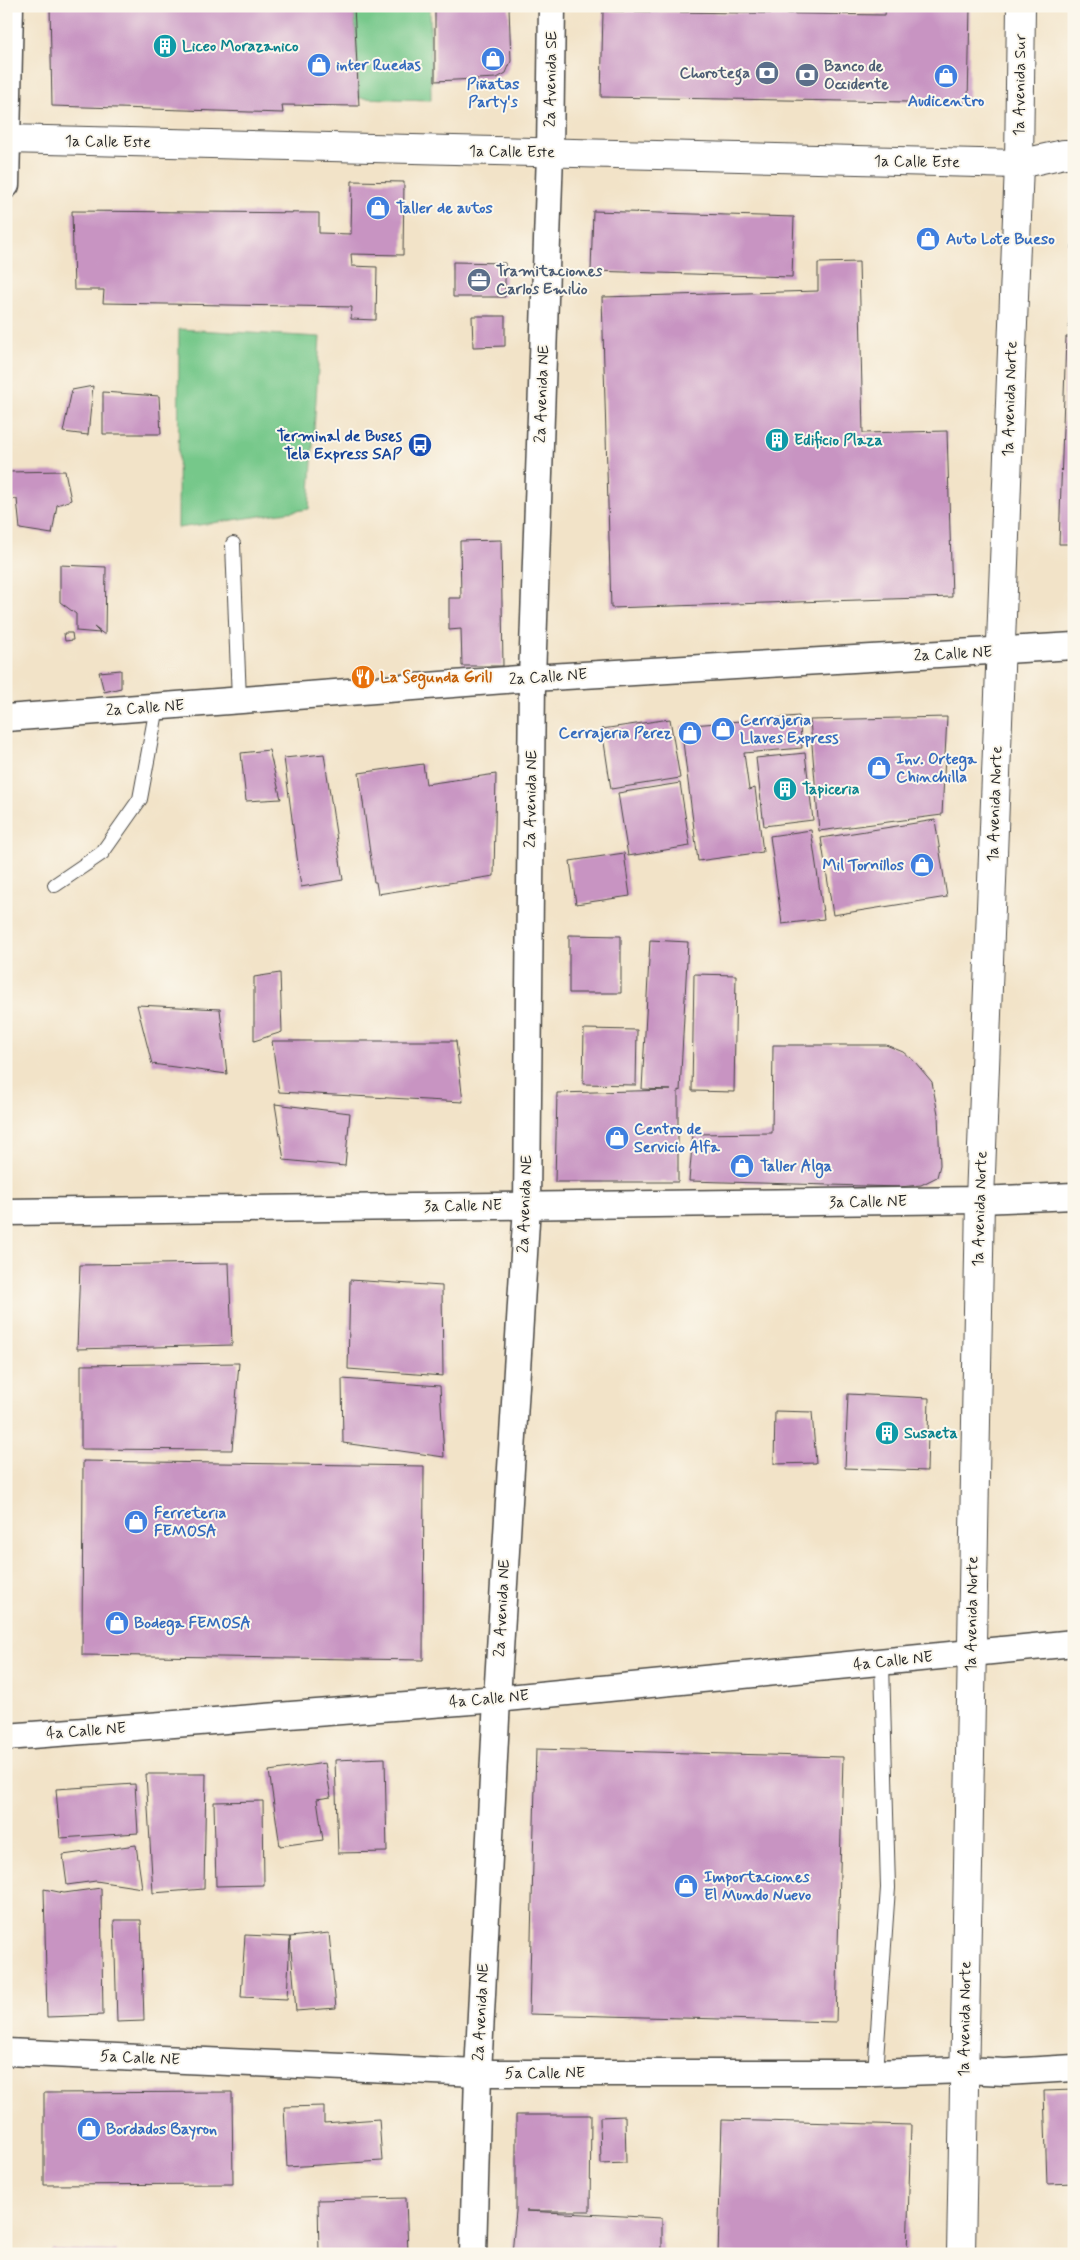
<svg xmlns="http://www.w3.org/2000/svg" width="1080" height="2260" font-family="Mynerve,sans-serif">
<style>
.green{fill:#76c88a;stroke:#507a5a}
.building{fill:#c894c2}
.lines{fill:none;stroke-linecap:round;stroke-linejoin:round}
.service-casing{stroke:#494743;stroke-width:16}
.minor-casing{stroke:#494743;stroke-width:29}
.tertiary-casing{stroke:#494743;stroke-width:30}
.primary-casing{stroke:#494743;stroke-width:30}
.service{stroke:#fff;stroke-width:14}
.minor{stroke:#fff;stroke-width:26}
.tertiary{stroke:#fff;stroke-width:28}
.primary{stroke:#fff;stroke-width:28}
.labels{text-anchor:middle;dominant-baseline:central;stroke-width:4;stroke-linejoin:round;paint-order:stroke}
.culture-label{font-size:16px;font-weight:bold;fill:#0d838f;stroke:#fbf7ec;text-anchor:start}
.shop-label{font-size:16px;font-weight:bold;fill:#366cbe;stroke:#fbf7ec;text-anchor:start}
.service-label{font-size:16px;font-weight:bold;fill:#4e5e75;stroke:#fbf7ec;text-anchor:start}
.street-label{font-size:16px;fill:#2b2b2b;stroke:#fbf7ec}
.transit-label{font-size:16px;font-weight:bold;fill:#164399;stroke:#fbf7ec;text-anchor:end}
.food-label{font-size:16px;font-weight:bold;fill:#c56008;stroke:#fbf7ec;text-anchor:start}
</style>
<rect width="100%" height="100%" fill="#fbf7ec"/>
<filter id="ink" filterUnits="userSpaceOnUse"><feTurbulence type="fractalNoise" baseFrequency=".02" numOctaves="2"/><feDisplacementMap in="SourceGraphic" scale="10" xChannelSelector="R" yChannelSelector="G"/><feConvolveMatrix kernelMatrix="1 2 1 2 8 2 1 2 1" color-interpolation-filters="sRGB"/></filter>
<filter id="wash" filterUnits="userSpaceOnUse"><feTurbulence type="fractalNoise" baseFrequency=".0096" numOctaves="4" result="noise"/><feDisplacementMap in="SourceGraphic" scale="20" xChannelSelector="R" yChannelSelector="G"/><feGaussianBlur stdDeviation="1.12" result="paint"/><feColorMatrix in="noise" values="0 0 0 0 0 0 0 0 0 0 0 0 0 0 0 0 0 1.4 0 .05"/><feComposite in="paint" operator="in"/></filter>
<g filter="url(#wash)">
<rect width="100%" height="100%" fill="#f2e3c8"/>
<g class="green">
<polygon points="354,6 430,6 431,100 359,98"/>
<polygon points="179,329 320,337 309,509 178,528"/>
</g>
<g id="blocks">
<g class="building">
<polygon points="50,6 354,6 359,106 282,105 283,113 52,106"/>
<polygon points="435,6 518,6 518,8 509,8 511,61 506,73 497,78 435,81"/>
<polygon points="886,6 970,6 968,103 601,97 603,11 885,15"/>
<polygon points="352,181 404,182 403,255 351,254 352,266 377,267 376,320 351,319 352,307 103,303 104,290 74,290 72,211 319,213 319,233 351,234"/>
<polygon points="593,211 794,217 792,277 591,271"/>
<polygon points="1072,245 1074,245 1074,328 1069,328"/>
<polygon points="453,262 505,263 505,297 453,297"/>
<polygon points="859,262 863,433 947,431 952,597 611,608 602,297 818,291 818,263"/>
<polygon points="472,316 505,316 505,346 473,347"/>
<polygon points="1066,337 1074,337 1074,544 1059,544"/>
<polygon points="93,386 88,435 63,432 72,390"/>
<polygon points="103,392 159,396 161,434 103,434"/>
<polygon points="65,471 71,500 57,505 52,534 20,529 17,499 10,500 7,472"/>
<polygon points="501,540 503,666 462,666 461,629 449,630 449,598 461,598 460,541"/>
<polygon points="60,565 106,567 105,635 94,627 100,633 76,631 76,614 60,602"/>
<polygon points="64,633 72,633 73,640 65,641"/>
<polygon points="121,670 121,688 104,692 99,672"/>
<polygon points="799,716 802,748 744,753 749,790 755,788 763,852 698,861 681,726"/>
<polygon points="947,717 942,815 819,831 810,720"/>
<polygon points="670,719 680,778 611,789 602,729"/>
<polygon points="269,750 281,799 246,801 241,753"/>
<polygon points="805,753 813,820 764,826 756,758"/>
<polygon points="324,754 343,880 301,887 284,758"/>
<polygon points="423,764 426,784 496,774 494,876 378,894 376,882 374,882 359,773"/>
<polygon points="680,783 690,846 628,856 618,793"/>
<polygon points="935,820 947,897 833,915 821,838"/>
<polygon points="811,830 824,919 782,924 770,836"/>
<polygon points="624,853 630,896 576,904 570,861"/>
<polygon points="569,935 621,936 621,993 569,993"/>
<polygon points="650,940 688,942 680,1091 678,1090 678,1182 555,1182 557,1093 671,1090 642,1089"/>
<polygon points="280,973 282,1032 254,1041 254,977"/>
<polygon points="694,974 736,975 734,1092 692,1091"/>
<polygon points="137,1005 220,1009 227,1074 152,1064"/>
<polygon points="584,1029 637,1030 636,1085 583,1084"/>
<polygon points="272,1041 456,1041 463,1102 279,1092"/>
<polygon points="773,1045 886,1045 903,1052 915,1062 932,1082 938,1114 940,1165 937,1177 921,1185 899,1187 689,1181 693,1134 772,1133"/>
<polygon points="275,1104 350,1113 345,1166 284,1160"/>
<polygon points="229,1263 232,1345 77,1349 80,1265"/>
<polygon points="350,1280 442,1286 443,1376 348,1369"/>
<polygon points="239,1363 232,1450 81,1449 81,1365"/>
<polygon points="342,1379 440,1386 444,1457 343,1443"/>
<polygon points="848,1394 929,1398 927,1471 845,1468"/>
<polygon points="775,1411 812,1412 816,1463 774,1464"/>
<polygon points="83,1461 424,1466 423,1660 82,1655"/>
<polygon points="536,1749 843,1757 836,2022 529,2014"/>
<polygon points="385,1758 387,1852 338,1853 335,1760"/>
<polygon points="325,1763 331,1797 317,1799 323,1840 280,1846 269,1771"/>
<polygon points="146,1774 206,1774 204,1889 153,1893"/>
<polygon points="135,1784 138,1833 60,1838 56,1789"/>
<polygon points="263,1801 264,1885 216,1886 214,1802"/>
<polygon points="136,1845 142,1888 96,1881 67,1885 63,1855"/>
<polygon points="101,1888 103,2015 47,2017 44,1889 64,1893"/>
<polygon points="114,1920 141,1920 144,2021 117,2022"/>
<polygon points="329,1933 336,2008 296,2011 290,1937 287,1999 241,1997 245,1935 290,1937"/>
<polygon points="1074,2090 1074,2183 1047,2184 1044,2091"/>
<polygon points="232,2092 233,2184 44,2185 44,2093"/>
<polygon points="324,2106 324,2123 379,2119 382,2161 287,2167 284,2107"/>
<polygon points="516,2115 591,2115 590,2211 526,2211 662,2218 662,2254 512,2254 516,2211"/>
<polygon points="625,2116 626,2163 601,2164 600,2117"/>
<polygon points="722,2120 911,2125 907,2254 718,2254"/>
<polygon points="406,2198 408,2254 319,2254 318,2200"/>
<polygon points="52,2249 117,2251 117,2254 52,2254"/>
</g>
</g>
</g>
<g filter="url(#ink)">
<use href="#blocks" fill-opacity="0" stroke="#494743" stroke-width="1"/>
<g class="lines">
<g class="service-casing">
<g id="service">
<polyline points="233,544 239,700"/>
<polyline points="55,885 102,853 140,799 157,707"/>
<polyline points="875,2073 888,1888 882,1663"/>
</g>
</g>
<g class="minor-casing">
<g id="minor">
<polyline points="6,185 10,6"/>
<polyline points="6,718 532,678 1074,646"/>
<polyline points="6,1212 980,1200 1074,1196"/>
<polyline points="6,1737 497,1699 1074,1643"/>
<polyline points="6,2052 478,2073 875,2073 964,2070 1005,2072 1074,2068"/>
<polyline points="473,2254 478,2073 497,1699 527,1205 532,678 550,153 552,6"/>
</g>
</g>
<g class="tertiary-casing">
<polyline id="tertiary" points="961,2254 980,1200 1019,164 1021,6"/>
</g>
<g class="primary-casing">
<polyline id="primary" points="6,139 1019,164 1064,154 1074,154"/>
</g>
<use href="#service" class="service"/>
<use href="#minor" class="minor"/>
<use href="#tertiary" class="tertiary"/>
<use href="#primary" class="primary"/>
</g>
</g>
<defs>
<g id="building-disc" transform="scale(1.25)"><circle r="9.5" fill="#0f9aa8" stroke="#fbf7ec"/><path d="M-4-6H4V6H1V3H-1V6H-4ZM-2.5-4.3h1.7v1.8h-1.7ZM.8-4.3h1.7v1.8H.8ZM-2.5-1h1.7V.8h-1.7ZM.8-1h1.7V.8H.8Z" fill="#fff"/></g>
<g id="shop-disc" transform="scale(1.25)"><circle r="9.5" fill="#3f7fe0" stroke="#fbf7ec"/><path d="M-5-2.5h2.3a2.7 3.5 0 0 1 5.4 0H5L5.5 6h-11ZM-1.5-2.5h3a1.5 2.3 0 0 0-3 0Z" fill="#fff"/></g>
<g id="bank-disc" transform="scale(1.25)"><circle r="9.5" fill="#5c6f8a" stroke="#fbf7ec"/><path d="M-6-4H6V4H-6ZM0-2.3a2.3 2.3 0 1 0 0 4.6a2.3 2.3 0 1 0 0-4.6Z" fill="#fff"/></g>
<g id="office-disc" transform="scale(1.25)"><circle r="9.5" fill="#5c6f8a" stroke="#fbf7ec"/><path d="M-6-3h4V-5.5h4V-3h4V5H-6ZM-1-4.5V-3h2v-1.5ZM-6 0V1H6V0Z" fill="#fff"/></g>
<g id="bus-disc" transform="scale(1.25)"><circle r="9.5" fill="#1a4fb4" stroke="#fbf7ec"/><path d="M-5-6H5V4H4V6H2V4H-2V6H-4V4H-5ZM-3.5-4V0h7V-4ZM-3.5 1.2v1.5H-2V1.2ZM2 1.2v1.5H3.5V1.2Z" fill="#fff"/></g>
<g id="restaurant-disc" transform="scale(1.25)"><circle r="9.5" fill="#e8710a" stroke="#fbf7ec"/><path d="M-5-6h1v4h1v-4h1v4h1v-4h1v5L-1.5 .5V6h-2V.5L-5-1ZM5-6V6H3V1.5H1.5Q1.5-4 5-6Z" fill="#fff"/></g>
</defs>
<g fill-rule="evenodd">
<use href="#building-disc" x="165" y="46"/>
<use href="#shop-disc" x="493" y="59"/>
<use href="#shop-disc" x="319" y="65"/>
<use href="#bank-disc" x="767" y="73"/>
<use href="#bank-disc" x="807" y="75"/>
<use href="#shop-disc" x="946" y="76"/>
<use href="#shop-disc" x="378" y="208"/>
<use href="#shop-disc" x="928" y="239"/>
<use href="#office-disc" x="479" y="280"/>
<use href="#building-disc" x="777" y="440"/>
<use href="#bus-disc" x="420" y="445"/>
<use href="#restaurant-disc" x="363" y="677"/>
<use href="#shop-disc" x="723" y="729"/>
<use href="#shop-disc" x="690" y="733"/>
<use href="#shop-disc" x="879" y="768"/>
<use href="#building-disc" x="785" y="789"/>
<use href="#shop-disc" x="922" y="865"/>
<use href="#shop-disc" x="617" y="1138"/>
<use href="#shop-disc" x="742" y="1166"/>
<use href="#building-disc" x="887" y="1433"/>
<use href="#shop-disc" x="136" y="1522"/>
<use href="#shop-disc" x="117" y="1623"/>
<use href="#shop-disc" x="686" y="1886"/>
<use href="#shop-disc" x="89" y="2129"/>
</g>
<g class="labels">
<g class="culture-label">
<text x="182" y="46">Liceo Morazanico</text>
<text x="794" y="440">Edificio Plaza</text>
<text x="802" y="789">Tapiceria</text>
<text x="904" y="1433">Susaeta</text>
</g>
<g class="shop-label">
<text x="336" y="65">inter Ruedas</text>
<text x="493" y="84" text-anchor="middle">Piñatas<tspan x="493" dy="18">Party's</tspan></text>
<text x="946" y="101" text-anchor="middle">Audicentro</text>
<text x="396" y="208">Taller de autos</text>
<text x="946" y="239">Auto Lote Bueso</text>
<text x="740" y="720">Cerrajeria<tspan x="740" dy="18">Llaves Express</tspan></text>
<text x="672" y="733" text-anchor="end">Cerrajeria Perez</text>
<text x="896" y="759">Inv. Ortega<tspan x="896" dy="18">Chinchilla</tspan></text>
<text x="904" y="865" text-anchor="end">Mil Tornillos</text>
<text x="634" y="1129">Centro de<tspan x="634" dy="18">Servicio Alfa</tspan></text>
<text x="760" y="1166">Taller Alga</text>
<text x="154" y="1513">Ferreteria<tspan x="154" dy="18">FEMOSA</tspan></text>
<text x="134" y="1623">Bodega FEMOSA</text>
<text x="704" y="1877">Importaciones<tspan x="704" dy="18">El Mundo Nuevo</tspan></text>
<text x="106" y="2129">Bordados Bayron</text>
</g>
<g class="service-label">
<text x="824" y="66">Banco de<tspan x="824" dy="18">Occidente</tspan></text>
<text x="750" y="73" text-anchor="end">Chorotega</text>
<text x="496" y="271">Tramitaciones<tspan x="496" dy="18">Carlos Emilio</tspan></text>
</g>
<g class="street-label">
<text transform="translate(551 79) rotate(-89)">2a Avenida SE</text>
<text transform="translate(1020 85) rotate(-89)">1a Avenida Sur</text>
<text transform="translate(108 142) rotate(1)">1a Calle Este</text>
<text transform="translate(512 152) rotate(1)">1a Calle Este</text>
<text transform="translate(917 162) rotate(1)">1a Calle Este</text>
<text transform="translate(542 394) rotate(-88)">2a Avenida NE</text>
<text transform="translate(1010 399) rotate(-88)">1a Avenida Norte</text>
<text transform="translate(953 654) rotate(-3)">2a Calle NE</text>
<text transform="translate(548 677) rotate(-4)">2a Calle NE</text>
<text transform="translate(145 708) rotate(-4)">2a Calle NE</text>
<text transform="translate(531 799) rotate(-89)">2a Avenida NE</text>
<text transform="translate(995 804) rotate(-88)">1a Avenida Norte</text>
<text transform="translate(868 1202) rotate(-1)">3a Calle NE</text>
<text transform="translate(525 1204) rotate(-88)">2a Avenida NE</text>
<text transform="translate(463 1206) rotate(-1)">3a Calle NE</text>
<text transform="translate(980 1209) rotate(-88)">1a Avenida Norte</text>
<text transform="translate(502 1608) rotate(-87)">2a Avenida NE</text>
<text transform="translate(972 1614) rotate(-89)">1a Avenida Norte</text>
<text transform="translate(893 1661) rotate(-6)">4a Calle NE</text>
<text transform="translate(489 1699) rotate(-5)">4a Calle NE</text>
<text transform="translate(86 1731) rotate(-4)">4a Calle NE</text>
<text transform="translate(481 2012) rotate(-87)">2a Avenida NE</text>
<text transform="translate(965 2019) rotate(-89)">1a Avenida Norte</text>
<text transform="translate(140 2058) rotate(3)">5a Calle NE</text>
<text x="545" y="2073">5a Calle NE</text>
</g>
<g class="transit-label">
<text x="402" y="436">Terminal de Buses<tspan x="402" dy="18">Tela Express SAP</tspan></text>
</g>
<g class="food-label">
<text x="380" y="677">La Segunda Grill</text>
</g>
</g>
<rect width="1080" height="2260" fill="none" stroke="#fbf7ec" stroke-width="25"/>
</svg>
